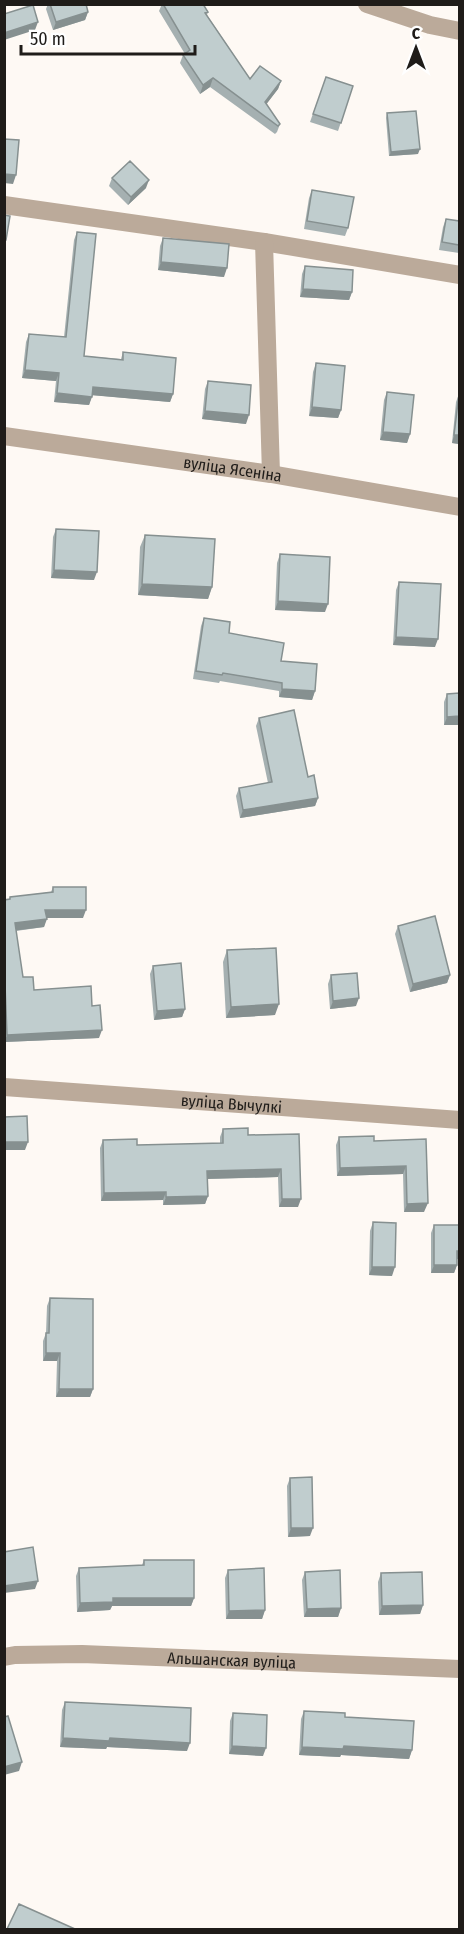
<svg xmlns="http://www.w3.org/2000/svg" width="464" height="1934" viewBox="0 0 464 1934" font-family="'Fira Sans Condensed',sans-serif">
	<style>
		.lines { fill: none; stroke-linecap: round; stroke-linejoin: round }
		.minor { stroke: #bbaa9a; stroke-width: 18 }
		.wall { fill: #a5b0b1 }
		.shaded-wall { fill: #869090 }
		.building { fill: #c0cdce; stroke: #869090; stroke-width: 1.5 }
		.labels { text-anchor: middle; stroke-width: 5; stroke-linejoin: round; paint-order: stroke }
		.street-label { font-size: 16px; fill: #1f1c19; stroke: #fff }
	</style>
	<rect width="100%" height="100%" fill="#fef9f4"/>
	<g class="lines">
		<!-- minor -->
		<g class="minor">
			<path d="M367,4L430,25L460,31"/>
			<path d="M4,205L264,242L460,275"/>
			<path d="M264,242L271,474"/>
			<path id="s1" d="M4,436L271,474L460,507"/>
			<path id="s2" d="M4,1087L460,1120"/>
			<path id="s3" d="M4,1657L15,1655L82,1654L460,1669"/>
		</g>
	</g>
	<!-- wall -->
	<path class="wall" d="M48,4H86L88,12L85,20L53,30L46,9Z
		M162,4H203L208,12L207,15L250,79L281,81L278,89L266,104L280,124L277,132L275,134L210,87L200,94L180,63L183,55L185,54L159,11Z
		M326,77L353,86L338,131L310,122Z
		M387,113L418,154L389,156L386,118Z
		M112,178L146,188L128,205L109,186Z
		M312,190L348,228L345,236L304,229L309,198Z
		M446,219L459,221V253L439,250L443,227Z
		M77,232L84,356L121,359L123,352L173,394L170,402L92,395L89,405L54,402L56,381L22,378L26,342L29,334L64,337L74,240Z
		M163,238L224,277L158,270L160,246Z
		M305,266L352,292L349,300L300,297L302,274Z
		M316,363L341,410L338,418L309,416L313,372Z
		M208,381L246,424L202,419L205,389Z
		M387,392L410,434L407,443L380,440L384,400Z
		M459,394V444L452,443L456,402Z
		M56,529L94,580L51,578L53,537Z
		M145,535L212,587L208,599L138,595L140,547Z
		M280,554L325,612L275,610L277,563Z
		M399,582L435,647L393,645L396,590Z
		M204,618L229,633L281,661L315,691L312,700L279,697V691L220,681L219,683L193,679L201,626Z
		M459,693V725H444V702L447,694Z
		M259,718L308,777L318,798L315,806L240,818L236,796L239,788L268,783L256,726Z
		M53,887L83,918H46L44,927L16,931L23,977L34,990L92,1006L99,1038L4,1042V900L9,899L10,897L51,892Z
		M398,926L450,975L447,983L410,992L395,934Z
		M227,950L275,1015L226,1018L223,962Z
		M153,966L185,1009L182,1017L154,1020L150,974Z
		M331,975L356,1006L330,1009L328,984Z
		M223,1129L248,1135L299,1134L298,1207H279L278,1177L208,1179V1196L205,1204L163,1205V1200L101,1201L100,1148L103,1140L137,1145L220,1143V1137Z
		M339,1137L374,1141L426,1139L424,1212H404L403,1174L337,1176L336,1145Z
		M373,1222L392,1276L369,1275L370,1231Z
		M434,1225H459V1259H457V1265L454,1273H431V1233Z
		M50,1298L93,1389L90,1397H56L57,1361H43V1341L46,1333L47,1306Z
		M290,1478L310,1536L288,1537L287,1486Z
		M144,1560L194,1598L191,1606H112L110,1610L77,1612L76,1576L79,1568L142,1565Z
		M228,1570L265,1610L262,1619H226L225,1578Z
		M305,1572L341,1608L338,1617H304L302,1580Z
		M381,1573L423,1605L420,1614L379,1615L378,1582Z
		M65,1702L187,1751L107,1747L106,1749L60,1747L62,1710Z
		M304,1711L345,1717L412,1750L409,1759L341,1755L340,1757L299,1755L301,1719Z
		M233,1713L263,1756L229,1754L230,1721Z"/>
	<!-- shaded-wall -->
	<path class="shaded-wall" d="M88,12L85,20L53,30L56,22Z
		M38,22L35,30L4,40V33Z
		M213,78L210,87L200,94L203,85Z
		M281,81L278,89L262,110L265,102Z
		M420,149L418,154L389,156L391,152Z
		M4,174L16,175L13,184L4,183Z
		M149,180L146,188L128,205L131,197Z
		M161,262L227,268L224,277L158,270Z
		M303,289L352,292L349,300L300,297Z
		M25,370L59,373L56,381L22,378Z
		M93,387L173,394L170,402L90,395Z
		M57,393L92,397L89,405L54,402Z
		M312,407L341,410L338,418L309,416Z
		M205,411L249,415L246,424L202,419Z
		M383,432L410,434L407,443L380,440Z
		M454,435H459V444L452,443Z
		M54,570L97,572L94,580L51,578Z
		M142,584L212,587L208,599L138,595Z
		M278,601L328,604L325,612L275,610Z
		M396,637L438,639L435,647L393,645Z
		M282,689L315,691L312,700L279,697Z
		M459,716V725H444L447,717Z
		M318,798L315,806L240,818L243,810Z
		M45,910H86L83,918H43Z
		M47,919L44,927L12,931L15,923Z
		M450,975L447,983L410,992L413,984Z
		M359,998L356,1006L330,1009L333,1001Z
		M279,1004L275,1015L226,1018L231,1007Z
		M185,1009L182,1017L154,1020L157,1011Z
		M102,1030L99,1038L4,1042L7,1035Z
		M4,1142H28L25,1150H4Z
		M406,1166L403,1174L337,1176L340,1168Z
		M281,1169L278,1177L204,1179L207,1171Z
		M166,1192L163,1200L101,1201L104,1193Z
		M208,1196L205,1204L163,1205L166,1197Z
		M282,1199H301L298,1207H279Z
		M428,1203L424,1212H404L407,1204Z
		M457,1251H459V1259H454Z
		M434,1265H457L454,1273H431Z
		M372,1267H395L392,1276L369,1275Z
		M46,1353H60L57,1361H43Z
		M59,1389H93L90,1397H56Z
		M291,1528H313L310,1536L288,1537Z
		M38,1581L35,1589L4,1593V1586Z
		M113,1598H194L191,1606H112L110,1610L77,1612L80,1603Z
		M423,1605L420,1614L379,1615L382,1606Z
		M341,1608L338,1617H304L307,1609Z
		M265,1610L262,1619H226L229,1611Z
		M63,1738H110L190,1743L187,1751L107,1747L106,1749L60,1747Z
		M232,1746L266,1748L263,1756L229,1754Z
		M344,1746L412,1750L409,1759L341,1755L340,1757L299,1755L302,1747Z
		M22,1762L19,1771L4,1775V1767Z"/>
	<!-- building -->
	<path class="building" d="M50,4H86L88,12L56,22Z
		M163,4H203L208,12L205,13L250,79L260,66L281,81L265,102L280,124L278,126L213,78L203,85L183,55L190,50Z
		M33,5L38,22L4,33V14Z
		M326,77L353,86L341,123L313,114Z
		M416,111L420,149L391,152L387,113Z
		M4,139L19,140L16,175L4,174Z
		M130,161L149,180L131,197L112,178Z
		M312,190L354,197L348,228L307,221Z
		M4,215L10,216L6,240H4Z
		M446,219L459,221V245L442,242Z
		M77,232L96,234L84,356L123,360V352L176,358L173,394L93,387L92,397L57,393L59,373L25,370L29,334L66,337Z
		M163,238L229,244L227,268L161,262Z
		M305,266L353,270L352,292L303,289Z
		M316,363L345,366L341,410L312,407Z
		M208,381L251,385L249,415L205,411Z
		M387,392L414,395L410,434L383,432Z
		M459,394V435H454Z
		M56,529L99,531L97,572L54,570Z
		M145,535L215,539L212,587L142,584Z
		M280,554L330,557L328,604L278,601Z
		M399,582L441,584L438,639L396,637Z
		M204,618L230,622L229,633L284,643L281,661L317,664L315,691L282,689V683L223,673L222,675L196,671Z
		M459,693V716L447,717V694Z
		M294,710L308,777L314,775L318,798L243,810L239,788L272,782L259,718Z
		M53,887H86V910H45L47,919L15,923L23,977H33L34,990L91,986L92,1006L100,1005L102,1030L7,1035L4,959V900L10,899V897L53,892Z
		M435,916L450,975L413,984L398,926Z
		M276,948L279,1004L231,1007L227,950Z
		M181,963L185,1009L157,1011L153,966Z
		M357,973L359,998L333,1001L331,975Z
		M27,1116L28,1142H4V1117Z
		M248,1128V1135L299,1134L301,1199H282L281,1169L207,1171L208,1196L166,1197V1192L104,1193L103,1140L137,1139V1145L223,1143V1129Z
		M374,1136V1141L426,1139L428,1203L407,1204L406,1166L340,1168L339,1137Z
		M373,1222L396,1223L395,1267H372Z
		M434,1225H459V1251H457V1265H434Z
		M50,1298L93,1299V1389H59L60,1353H46V1333H49Z
		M312,1477L313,1528H291L290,1478Z
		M33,1547L38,1581L4,1586V1552Z
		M144,1560H194V1598H113V1602L80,1603L79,1568L144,1565Z
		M264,1568L265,1610L229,1611L228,1570Z
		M340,1570L341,1608L307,1609L305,1572Z
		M422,1572L423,1605L382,1606L381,1573Z
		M65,1702L191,1708L190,1743L110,1738L109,1741L63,1738Z
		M304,1711L345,1713V1717L414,1721L412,1750L344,1746L343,1749L302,1747Z
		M233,1713L267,1715L266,1748L232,1746Z
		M8,1716L22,1762L4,1767V1717Z
		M19,1904L75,1929H7Z"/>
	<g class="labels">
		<!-- street labels -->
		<g class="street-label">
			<text dy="6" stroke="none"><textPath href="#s1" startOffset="231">вуліца Ясеніна</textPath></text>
			<text dy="6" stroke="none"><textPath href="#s2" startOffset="228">вуліца Вычулкі</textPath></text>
			<text dy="6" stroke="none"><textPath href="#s3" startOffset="228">Альшанская вуліца</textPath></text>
		</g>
	</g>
	<!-- border -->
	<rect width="464" height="1934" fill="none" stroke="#1f1c19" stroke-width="12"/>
	<!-- north arrow -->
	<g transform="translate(416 48)" stroke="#ffffff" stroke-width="4.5" paint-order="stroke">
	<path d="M0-4.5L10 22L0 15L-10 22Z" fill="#1f1c19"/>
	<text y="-9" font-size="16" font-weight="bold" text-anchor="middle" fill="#1f1c19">С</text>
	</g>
	<!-- scale -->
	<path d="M21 45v9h174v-9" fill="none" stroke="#1f1c19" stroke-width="3"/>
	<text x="30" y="45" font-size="18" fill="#1f1c19" stroke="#ffffff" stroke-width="4.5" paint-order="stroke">50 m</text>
</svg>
